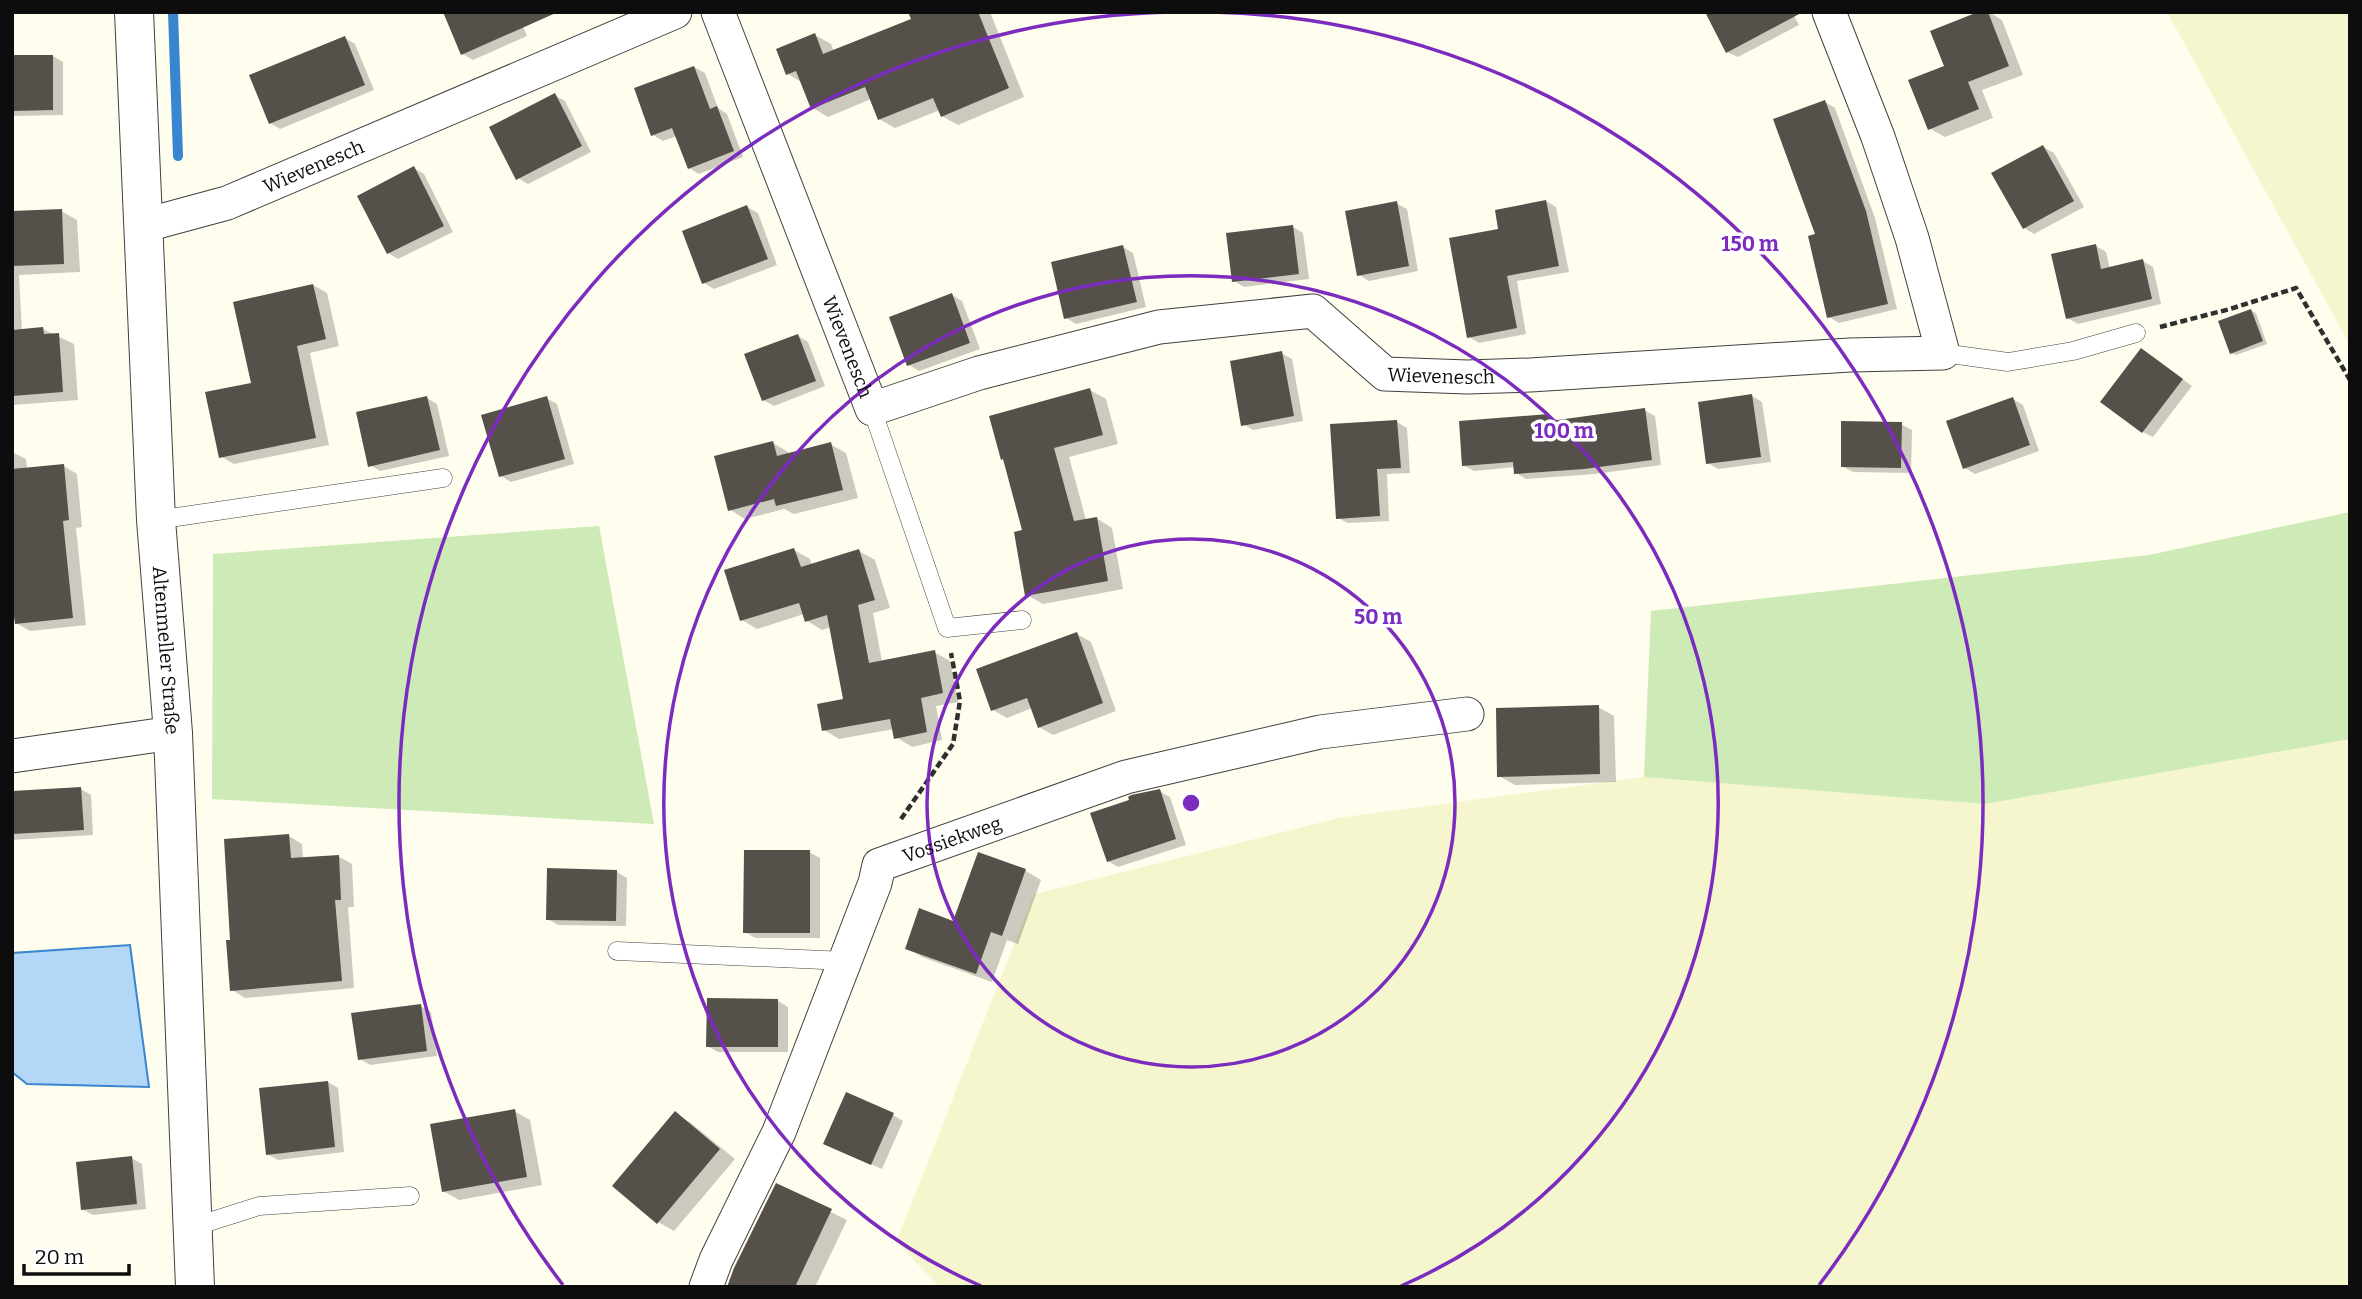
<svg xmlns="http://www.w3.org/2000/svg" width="2362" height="1299" viewBox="0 0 2362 1299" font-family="Bitter,serif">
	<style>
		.farmland { fill: #f5f5ce }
		.green { fill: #cdeab7 }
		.water { fill: #b2d7f7; stroke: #3886cf; stroke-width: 2 }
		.shadow { fill: #0003 }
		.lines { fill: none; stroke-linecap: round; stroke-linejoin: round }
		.stream { stroke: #3886cf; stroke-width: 10 }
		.building { fill: #56504a }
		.service-casing { stroke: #404040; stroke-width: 19 }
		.minor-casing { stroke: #404040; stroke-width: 35 }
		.tertiary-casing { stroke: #404040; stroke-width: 40 }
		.path { stroke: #2f2f2f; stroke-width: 4.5; stroke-dasharray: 7 3.5; stroke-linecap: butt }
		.service { stroke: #fff; stroke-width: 18 }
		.minor { stroke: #fff; stroke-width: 33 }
		.tertiary { stroke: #fff; stroke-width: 38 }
		.ring { fill: none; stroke: #7b2cbf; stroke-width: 3.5 }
		.labels { text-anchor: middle; stroke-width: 7; stroke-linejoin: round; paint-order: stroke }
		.street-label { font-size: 19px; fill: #0d0d0d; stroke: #fff }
		.centre { fill: #7b2cbf; stroke: #fff; stroke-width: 3.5 }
		.ring-label { font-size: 21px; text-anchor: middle; font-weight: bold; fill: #7b2cbf; stroke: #fff; stroke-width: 7; stroke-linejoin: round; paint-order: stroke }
	</style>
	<rect width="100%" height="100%" fill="#fffdee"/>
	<!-- farmland -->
	<path class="farmland" d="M2167,12H2350V345Z
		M2350,739V1287H940L896,1242L1034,894L1338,818L1644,777L1985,804Z"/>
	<!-- green -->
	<path class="green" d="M2350,512V739L1985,804L1644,777L1651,611L2149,555Z
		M599,526L654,824L212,799L213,554Z"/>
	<!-- water -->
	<path class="water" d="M130,945L149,1087L27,1084L12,1072V953Z"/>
	<!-- shadow -->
	<path class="shadow" d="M517,12L527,36L473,60L463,54Z
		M920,12H990L1024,97L958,125L942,116L940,110L895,128L879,119L871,99L828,117L813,108L803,83L788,74L815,35L831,44L834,52L914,20Z
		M1792,12L1799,25L1738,57L1727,52Z
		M1983,12H1989L2002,20L2023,75L1982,90L1993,118L1945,137L1929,128L1946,67Z
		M345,38L355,44L374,90L280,129L270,123Z
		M53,56L63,62V115L12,116V57Z
		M694,67L705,73L718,108L727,114L743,157L699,174L689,168L677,136L663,141L653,135Z
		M554,95L565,101L591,152L528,184L518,178Z
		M1825,102L1835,108L1875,218L1897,309L1839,323L1829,317L1817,235Z
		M2043,147L2054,153L2084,207L2034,234L2024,228Z
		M414,168L424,174L453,232L398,259L388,253Z
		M1546,201L1556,207L1569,272L1517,281L1526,334L1479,343L1469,337L1500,230Z
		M1396,203L1407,209L1418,271L1369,281L1359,275Z
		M747,207L758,213L777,265L714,289L704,283Z
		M61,211L77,220L80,272L19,275L22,331L43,329L74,344L78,400L13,405L12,213Z
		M1293,227L1303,233L1309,279L1244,287L1234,281Z
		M2096,246L2106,252L2110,269L2143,261L2153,267L2161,304L2078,324L2067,318Z
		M1123,247L1133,253L1146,307L1076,324L1066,318Z
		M313,285L327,293L339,346L310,353L329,445L234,464L220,456L253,384Z
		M952,295L962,301L980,349L919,371L909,365Z
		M2251,311L2256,313L2267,344L2236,355L2231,353Z
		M798,336L808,342L825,386L774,406L763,400Z
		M1281,353L1292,359L1303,421L1253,430L1243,424Z
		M2152,356L2192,386L2153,437L2143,432Z
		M1090,390L1106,399L1118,444L1069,457L1086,520L1096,518L1112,528L1123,589L1043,604L1027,595L1025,532L1006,460L1003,459Z
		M1752,396L1762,402L1771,462L1718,469L1708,463Z
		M427,398L437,404L449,456L380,471L370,465Z
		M546,398L557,404L574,464L511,482L501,476Z
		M2013,399L2023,405L2039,451L1975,474L1965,468Z
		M1644,410L1655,416L1661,465L1595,474L1526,479L1516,473V467L1474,471L1463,465L1549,416L1559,421Z
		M1397,422L1407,428L1410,473L1387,474L1389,521L1348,523L1338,518Z
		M1901,424L1912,430L1911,473L1853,472L1842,466Z
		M773,443L788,452L789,454L830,444L846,453L858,498L794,514L784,509L745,519L729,509Z
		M12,452L26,459L27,469L64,466L77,474L82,527L76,528L86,625L30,631L16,623L15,612H12Z
		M794,550L810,559L812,565L859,551L875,560L890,608L873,613L882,662L934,652L950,661L958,702L936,706L942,740L912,747L896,737L894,729L839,739L824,730L845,700L831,627L822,630L806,620L804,614L757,629L742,620Z
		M1077,634L1091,642L1116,711L1053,735L1039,727L1032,708L1007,718L993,710Z
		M1598,707L1614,716L1616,782L1515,785L1499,776Z
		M81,789L91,795L93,835L12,840V793Z
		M1159,791L1170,797L1186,845L1118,867L1108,861Z
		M289,836L302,844L303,859L338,856L352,864L354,907H348L354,988L245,998L232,990V942Z
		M809,852L820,858V938H755L745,932Z
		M979,854L1026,871L1041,880L1018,944L1007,940L992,982L922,957L907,948L954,923Z
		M617,872L627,878L626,926L558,925L548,919Z
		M778,1001L788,1007V1052H718L707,1046Z
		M420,1006L431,1012L437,1056L370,1065L360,1059Z
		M328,1082L338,1088L344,1152L278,1160L267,1154Z
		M514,1111L530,1120L542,1185L459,1200L443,1191Z
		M676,1114L691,1123L735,1159L674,1231L658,1222Z
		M893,1115L903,1121L882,1169L835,1149Z
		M131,1158L142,1164L146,1209L93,1215L82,1209Z
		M776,1185L847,1220L815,1287H730Z"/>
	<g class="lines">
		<!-- stream -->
		<path class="stream" d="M173,12L178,156"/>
	</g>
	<!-- building -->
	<path class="building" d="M443,12H558L461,55Z
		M908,12H978L1009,88L941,117L933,98L878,120L865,87L811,109L796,71L786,75L776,49L815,33L823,54L911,19Z
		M1705,12H1803L1726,53Z
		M1978,12H1988L2009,66L1968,82L1979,109L1928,130L1908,80L1944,66L1930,31Z
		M345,36L365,85L269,124L249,75Z
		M12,55H53V110L12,111Z
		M694,66L710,109L717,106L734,151L688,169L672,128L651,136L634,88Z
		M555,93L582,146L516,180L489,127Z
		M1825,100L1866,211L1888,304L1827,318L1808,236L1815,234L1773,119Z
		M2043,145L2074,201L2023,229L1991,173Z
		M414,166L444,226L387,254L357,196Z
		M1546,200L1559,266L1507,276L1517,328L1467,338L1449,238L1498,229L1495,210Z
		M1397,201L1409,266L1357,276L1345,211Z
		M747,205L768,259L702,284L682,231Z
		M62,209L64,264L12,266V211Z
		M1293,225L1299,274L1232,282L1226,233Z
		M2096,244L2101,269L2143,259L2152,299L2066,319L2051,254Z
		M1123,245L1137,302L1064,319L1051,262Z
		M313,284L326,339L297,346L316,438L219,458L205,392L251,383L233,302Z
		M952,293L970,343L907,366L889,317Z
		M2251,309L2263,341L2230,354L2218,321Z
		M43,327L44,334L59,333L63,392L12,396V330Z
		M798,334L816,381L762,401L744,354Z
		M2141,348L2183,379L2142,433L2100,402Z
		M1282,351L1294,416L1241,426L1230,361Z
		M1090,388L1103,435L1054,448L1074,521L1097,517L1108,581L1025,596L1014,532L1022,530L1003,459L1001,460L989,416Z
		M1752,394L1761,457L1706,464L1698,402Z
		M427,396L440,450L368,467L356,412Z
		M547,396L565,459L499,477L481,415Z
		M2013,397L2030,445L1963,469L1946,421Z
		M1645,408L1652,460L1584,469L1514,474L1513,462L1462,466L1459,421L1549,414L1550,421Z
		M1397,420L1401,468L1377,469L1380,516L1336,519L1330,424Z
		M1841,421L1902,422L1901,468L1841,467Z
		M773,441L777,456L831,442L843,490L776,506L774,499L728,511L714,456Z
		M64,464L69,520L63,521L73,618L15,624L12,601V469Z
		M794,548L801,567L859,549L875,600L858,605L869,663L935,650L943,693L921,698L927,732L894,739L890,719L822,731L817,704L843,699L827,615L805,622L799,603L740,621L724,570Z
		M1077,632L1103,703L1038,728L1027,698L991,711L976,669Z
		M1599,705L1600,774L1497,777L1496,708Z
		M81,787L84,830L12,834V791Z
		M1160,789L1176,839L1107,862L1090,813L1129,800L1128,797L1131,795Z
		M289,834L291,858L339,855L341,900H335L342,981L230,991L226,940H230L224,839Z
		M744,850H810V933H743Z
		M978,852L1026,869L1002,936L991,932L976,974L905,949L919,908L953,921Z
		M547,868L617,870L616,921L546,920Z
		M707,998L778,999V1047H706Z
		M421,1004L427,1051L358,1060L351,1013Z
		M328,1081L335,1147L266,1155L259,1088Z
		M846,1092L894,1113L871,1165L823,1144Z
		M515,1109L527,1177L442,1192L430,1124Z
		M675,1111L720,1149L657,1224L612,1186Z
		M132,1156L137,1204L81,1210L76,1162Z
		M776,1183L832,1209L795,1287H727L734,1268Z"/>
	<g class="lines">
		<defs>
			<path id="service" d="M1943,353L2008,362L2073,351L2136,333
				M872,409L947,628L1022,620
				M156,520L443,478
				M617,951L846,961
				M193,1227L259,1206L410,1196"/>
			<g id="minor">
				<path id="s1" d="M718,12L872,409L979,373L1159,327L1313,311L1385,374L1467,377L1530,375L1850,355L1943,353L1912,238L1878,137L1829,12"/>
				<path id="s2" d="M142,226L227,203L675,12"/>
				<path d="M12,756L173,733"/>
				<path id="s3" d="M706,1287L716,1260L779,1132L875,883L879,865L1126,777L1320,732L1467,714"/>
			</g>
			<g id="tertiary">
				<path id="s4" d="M134,12L156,520L173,733L195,1287"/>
			</g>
		</defs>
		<!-- service casing -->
		<use href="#service" class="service-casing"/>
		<!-- minor casing -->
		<use href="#minor" class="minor-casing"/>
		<!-- tertiary casing -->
		<use href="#tertiary" class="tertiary-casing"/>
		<!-- path -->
		<path class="path" d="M2160,327L2230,309L2296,288L2350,380
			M901,819L953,744L960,701L951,653"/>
		<!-- service -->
		<use href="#service" class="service"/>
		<!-- minor -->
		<use href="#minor" class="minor"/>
		<!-- tertiary -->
		<use href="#tertiary" class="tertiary"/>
	</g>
	<!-- distance rings -->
	<g class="ring">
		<circle cx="1191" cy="803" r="264"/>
		<path d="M981 1286A527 527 0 1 1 1401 1286"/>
		<path d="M563 1285A791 791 0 0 1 1170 12M1212 12A791 791 0 0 1 1819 1285"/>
	</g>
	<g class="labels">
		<!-- street labels -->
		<g class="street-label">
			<text dy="7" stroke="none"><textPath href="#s2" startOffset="182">Wievenesch</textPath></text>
			<text dy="7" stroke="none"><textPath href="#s1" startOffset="359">Wievenesch</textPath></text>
			<text dy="7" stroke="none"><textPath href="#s1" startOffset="1031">Wievenesch</textPath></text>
			<text dy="7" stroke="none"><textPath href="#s4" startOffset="639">Altenmeller Straße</textPath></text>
			<text dy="7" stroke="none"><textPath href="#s3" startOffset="534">Vossiekweg</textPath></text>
		</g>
	</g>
	<circle cx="1191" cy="803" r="10" class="centre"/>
	<g class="ring-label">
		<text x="1750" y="251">150 m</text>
		<text x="1564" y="438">100 m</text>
		<text x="1378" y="624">50 m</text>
	</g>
	<!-- border -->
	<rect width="2362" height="1299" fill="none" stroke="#0d0d0d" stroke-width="28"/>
	<!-- scale -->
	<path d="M24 1264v10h105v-10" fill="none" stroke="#0d0d0d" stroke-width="3.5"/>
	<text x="35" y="1264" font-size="21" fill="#0d0d0d" stroke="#ffffff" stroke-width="5" paint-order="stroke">20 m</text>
</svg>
